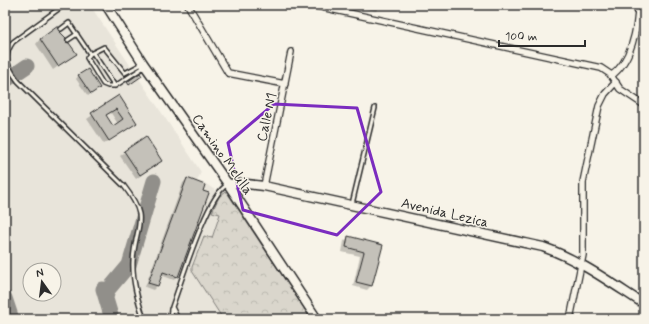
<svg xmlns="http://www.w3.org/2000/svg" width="649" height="324" viewBox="0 0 649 324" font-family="Mynerve,sans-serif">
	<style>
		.built { fill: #e8e4da; fill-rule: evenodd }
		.forest { fill: url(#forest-crowns); stroke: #82807c }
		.shadow { fill: #0003; fill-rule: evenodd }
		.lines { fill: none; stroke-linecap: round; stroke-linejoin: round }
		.taxiway { stroke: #918f8a; stroke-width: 15 }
		.building { fill: #c4c1b9; stroke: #2b2b2b; fill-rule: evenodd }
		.lane-casing { stroke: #2b2b2b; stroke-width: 6 }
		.street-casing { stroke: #2b2b2b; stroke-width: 8 }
		.secondary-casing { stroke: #2b2b2b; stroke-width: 11 }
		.lane { stroke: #f7f3e8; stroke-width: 3 }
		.street { stroke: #f7f3e8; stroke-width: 5.5 }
		.secondary { stroke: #f7f3e8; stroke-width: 8 }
		.marked { fill: none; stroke: #7b2cbf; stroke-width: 3; stroke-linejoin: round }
		.labels { text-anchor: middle; stroke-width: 3; stroke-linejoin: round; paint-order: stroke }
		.street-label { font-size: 14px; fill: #2b2b2b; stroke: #f7f3e8 }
	</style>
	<defs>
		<pattern id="forest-crowns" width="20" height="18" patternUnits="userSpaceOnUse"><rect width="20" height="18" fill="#dad6cc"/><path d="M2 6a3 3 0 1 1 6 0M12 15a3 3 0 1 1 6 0" fill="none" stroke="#bbb8af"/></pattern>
	</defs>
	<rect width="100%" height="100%" fill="#f7f3e8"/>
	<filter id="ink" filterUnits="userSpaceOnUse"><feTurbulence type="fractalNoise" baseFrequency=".025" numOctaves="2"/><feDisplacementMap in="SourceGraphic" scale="8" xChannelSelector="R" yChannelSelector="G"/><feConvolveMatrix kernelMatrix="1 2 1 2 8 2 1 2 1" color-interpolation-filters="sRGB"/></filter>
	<g filter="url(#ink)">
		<!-- built -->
		<path class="built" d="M5,5H90L201,172L197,181L206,184L222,195L300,319H5ZM30,270H54V294H30Z"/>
		<!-- forest -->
		<path class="forest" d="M226,191L311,319H223L192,271V267L204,236L212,238L220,214L212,212L219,197Z"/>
		<!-- shadow -->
		<path class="shadow" d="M348,5H380L376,11Z
			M57,31L65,43L75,54L53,70L36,44L40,39Z
			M79,75L96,90L88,96L76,79Z
			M118,97L135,123L104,144L87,119ZM111,113L118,124L112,127L105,116Z
			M125,152L161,161L136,179L120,156Z
			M187,179L177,276L174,280L161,275L157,286L153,290L145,287L183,183Z
			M349,237L382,245L371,286L367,290L353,286L360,256L342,252L344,241Z"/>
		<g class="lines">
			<!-- taxiway -->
			<path class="taxiway" d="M5,81L27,66
				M103,289L112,319
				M5,298L12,319
				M106,298L108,290L129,265L154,181"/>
		</g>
		<!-- building -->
		<path class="building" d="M58,26V30L66,38V42L69,43L77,54L58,66L40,39Z
			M88,69L100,88L91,94L78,75Z
			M140,73L142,76L129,85L127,82Z
			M119,95L137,123L109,141L91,113ZM116,109L123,119L113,126L106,115Z
			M146,136L162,161L140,175L124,151Z
			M187,178L205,185L203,191L209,193L178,277L163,272L158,286L148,283Z
			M348,236L383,245L372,286L356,282L364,252L346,247Z"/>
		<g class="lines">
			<defs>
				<path id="lane" d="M64,5L13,42C2,57 8,67 18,81L124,186C151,221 135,224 133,261C132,281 138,301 144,319
					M61,29L69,23L90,54
					M68,40L77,34
					M93,53L115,86
					M142,64L125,73L104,47L90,54L87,58L103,84L108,86H115L144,67
					M352,204L375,108
					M170,319L171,309
					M178,319L172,307C181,283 207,195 227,185"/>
				<path id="street" d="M188,5L228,73L285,84
					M312,5L601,68L610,74L620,89L644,105
					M611,76C631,62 638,28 638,5
					M264,186L291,52
					M570,319L583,255V182L599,106L605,94L616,82"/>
				<path id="secondary" d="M106,5L143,63L228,184L317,319
					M228,184L238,183L264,186L543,247C580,260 611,283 644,304"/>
			</defs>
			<!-- lane casing -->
			<use href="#lane" class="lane-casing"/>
			<!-- street casing -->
			<use href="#street" class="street-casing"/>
			<!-- secondary casing -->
			<use href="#secondary" class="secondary-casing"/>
			<!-- lane -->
			<use href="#lane" class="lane"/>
			<!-- street -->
			<use href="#street" class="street"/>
			<!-- secondary -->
			<use href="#secondary" class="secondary"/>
		</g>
	</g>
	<!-- marked area -->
	<path class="marked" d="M274,104L357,108L381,192L337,235L243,210L228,143Z"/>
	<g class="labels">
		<!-- street labels -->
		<g class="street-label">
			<text transform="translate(266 117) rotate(-78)" y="5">Calle N1</text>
			<text transform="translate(223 154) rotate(55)" y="5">Camino Melilla</text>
			<text transform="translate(445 212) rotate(13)" y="5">Avenida Lezica</text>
		</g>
	</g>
	<!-- margin -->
	<rect width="649" height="324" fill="none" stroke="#f7f3e8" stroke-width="20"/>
	<rect x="10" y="10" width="629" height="304" fill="none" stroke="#2b2b2b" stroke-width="1.5" filter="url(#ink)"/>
	<!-- north arrow -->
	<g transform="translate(42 282) rotate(346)"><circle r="19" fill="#f7f3e8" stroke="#a5a39c"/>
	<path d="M0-3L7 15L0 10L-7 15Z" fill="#2b2b2b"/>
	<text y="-6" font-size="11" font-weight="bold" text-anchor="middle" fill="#2b2b2b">N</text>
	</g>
	<!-- scale -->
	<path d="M499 40v6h86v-6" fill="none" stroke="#2b2b2b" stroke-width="2"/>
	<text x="505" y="40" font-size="12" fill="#2b2b2b" stroke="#f7f3e8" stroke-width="3" paint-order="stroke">100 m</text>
</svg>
